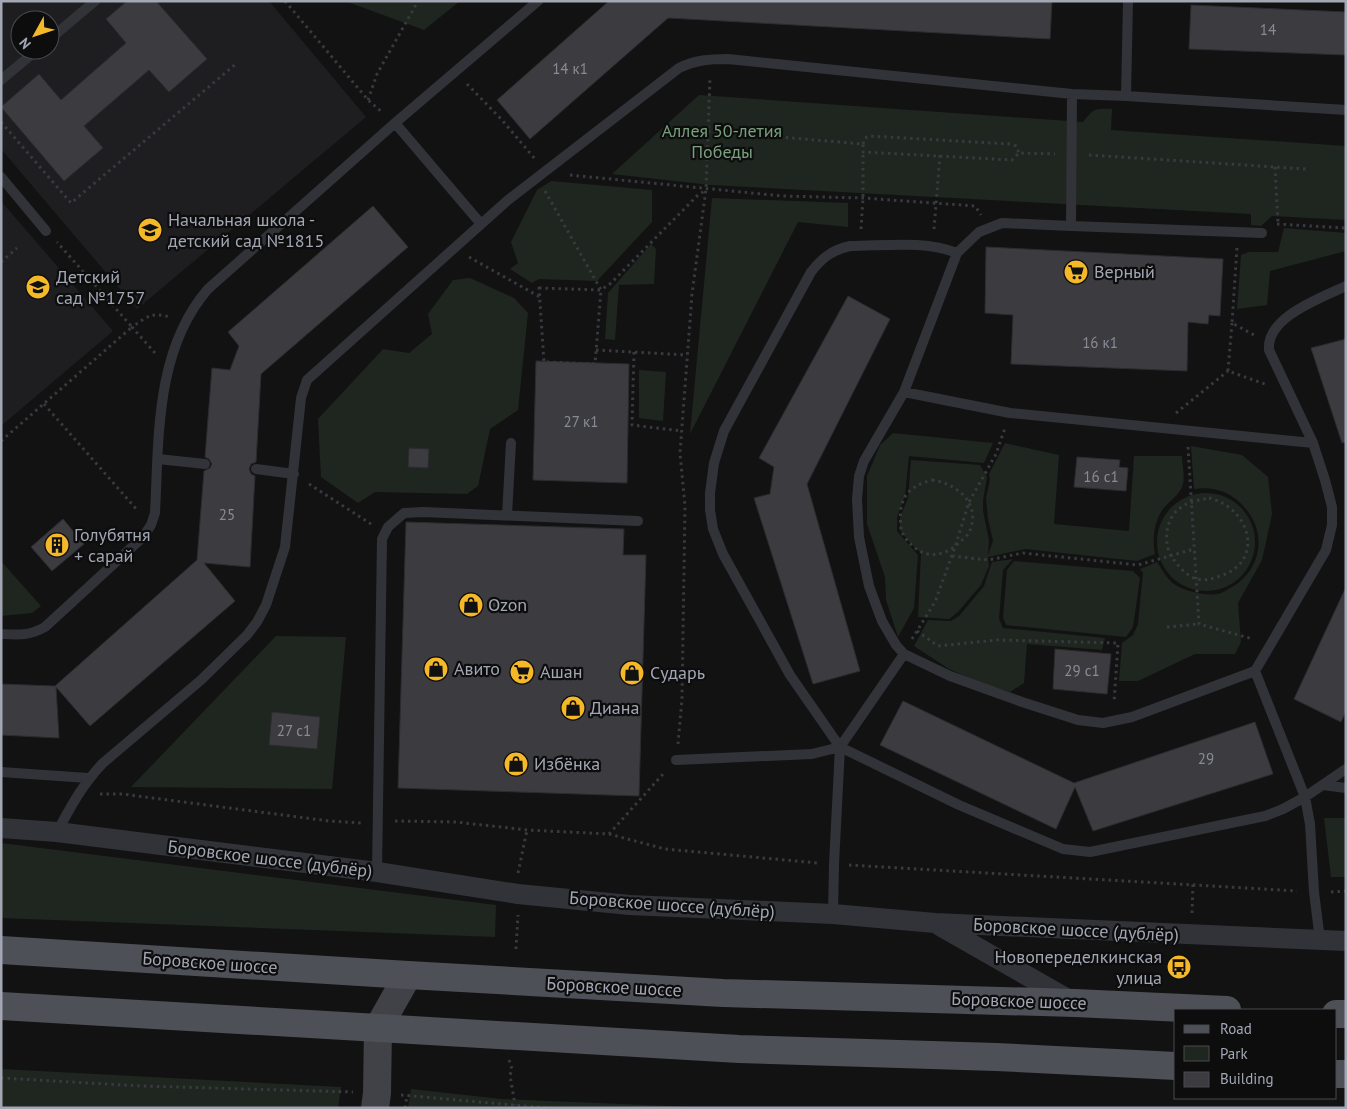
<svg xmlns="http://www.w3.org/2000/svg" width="1347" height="1109" viewBox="0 0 1347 1109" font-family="'PT Sans',sans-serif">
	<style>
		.built { fill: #1e1e20; fill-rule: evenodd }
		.green { fill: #1e261f }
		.building { fill: #3c3c40; stroke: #2c2b2f }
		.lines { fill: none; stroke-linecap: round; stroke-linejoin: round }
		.path { stroke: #383a3f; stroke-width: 3; stroke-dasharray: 2.5 4; stroke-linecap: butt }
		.lane { stroke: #323338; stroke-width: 10 }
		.street { stroke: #323338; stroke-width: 20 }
		.secondary { stroke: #404248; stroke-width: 28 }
		.primary { stroke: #4e5057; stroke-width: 28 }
		.labels { text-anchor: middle; stroke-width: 4.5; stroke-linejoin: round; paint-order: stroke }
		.number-label { font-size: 15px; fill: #898c97 }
		.park-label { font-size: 18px; fill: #79a07d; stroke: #0d0d0e }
		.poi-label { font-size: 18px; fill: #a3a7b4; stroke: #0d0d0e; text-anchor: start }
		.street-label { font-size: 18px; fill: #a3a7b4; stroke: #0d0d0e }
	</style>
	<rect width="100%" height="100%" fill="#121213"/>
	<!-- built -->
	<path class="built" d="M1,1H269L366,117L137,309L1,149ZM20,20H50V50H20Z
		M1,201L113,331L1,426Z"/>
	<!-- green -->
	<path class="green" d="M345,1H460L424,30Z
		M699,95L1083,122C1093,109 1095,108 1112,109L1111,130L1346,146V220L1272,216L1261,226L1251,225V214L711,185L612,174Z
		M551,181L652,190V222L597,281L539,279L532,283L510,269L518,263L511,242L537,190Z
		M712,198L848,203V227L798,222L690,434Z
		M1284,228L1346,233V251L1270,271L1267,305L1237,309L1241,255L1249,252H1278Z
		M651,244L656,249L654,284L619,285L615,340L605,339L608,293Z
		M470,278L514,298L528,313L518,410L490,429L478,486L467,494L375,492L358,503L321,477L318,419L383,349L409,353L432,334L428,314L453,280Z
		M639,370L666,372L663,421L639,418Z
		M893,433L993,443L984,463L909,456L905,496L897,517V531L918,555L914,608L898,637L886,600L885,577L867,524V476L880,445Z
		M1005,443L1059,455L1054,524L1129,531L1134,456H1182C1182,464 1185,476 1183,484C1180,496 1167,502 1161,512C1154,524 1152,540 1155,554L1137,561L1025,549L988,557L989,566L981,585L958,612L949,619L918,617L921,553L910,543L900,530V518L908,498L911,460L980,465L987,477L983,501V511L989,540L988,555L993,541L988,519L986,498L990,480L989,474Z
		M1191,446L1242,455L1268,477L1272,514L1262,560L1238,603L1241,642L1235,654H1195L1138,681H1119L1122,643L1133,635L1138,624L1143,573L1140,569L1157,562C1162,569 1167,579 1174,584C1184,591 1206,596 1218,594C1223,593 1228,589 1232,587C1262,569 1267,533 1245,508C1232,492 1214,486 1194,489Z
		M1157 542a49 49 0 1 1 98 0a49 49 0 1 1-98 0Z
		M1013,559L1003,570L999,619L1003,628L1105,638L1102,650L1027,644L1024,683L1010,692L978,682L949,669L914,646L928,620L951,621L959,616L984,586L992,562Z
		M1,561L41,606L32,613L1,616Z
		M1014,561L1133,571L1140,578L1133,627L1126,637L1006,625L1003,617L1007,570Z
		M276,636L346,637L332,789L131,787Z
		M1324,818H1346V877H1331Z
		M1,843L496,905L495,937L1,918Z
		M1,1069L341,1087L338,1108H1Z
		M411,1089L501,1099L718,1108H408Z"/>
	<!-- building -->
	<path class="building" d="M127,1H156L207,59L169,92L149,70L84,126L103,148L64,181L1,107L39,74L61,100L126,43L106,19Z
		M609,1H1052L1050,39L668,18L530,139L497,100Z
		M1191,5L1346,12V55L1189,49Z
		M373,206L408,247L261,374L256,462L251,464L249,469L251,474L255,476L250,567L204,563L235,601L90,726L56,687L59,738L1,735V684L55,686L197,560L204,471L210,468L212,464L209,459L205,457L212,368L230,370L239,346L228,332Z
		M986,247L1223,259L1220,316L1209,315L1208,324L1188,322L1187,371L1011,364L1013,315L985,313Z
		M848,296L890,319L807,484L860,671L813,684L754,498L770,494L774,467L759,458Z
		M1346,339V442L1342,443L1311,348Z
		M536,361L629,364L627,483L533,480Z
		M409,448L429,449L428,468L408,467Z
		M1077,457L1120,460L1119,467L1128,468L1126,491L1074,487Z
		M63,519L84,544L52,571L31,547Z
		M406,522L624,529L623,555H646L639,796L398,788Z
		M1346,587V711L1341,722L1294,699Z
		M1055,649L1111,654L1107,694L1053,689Z
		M903,701L1074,783L1255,722L1273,774L1093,831L1075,787L1056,829L880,745Z
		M272,712L320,717L317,749L269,745Z"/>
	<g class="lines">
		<!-- path -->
		<path class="path" d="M285,1L368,100L383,113
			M467,84L502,120L535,159
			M368,100L377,74L418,1
			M1,122L71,203L237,63
			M708,131L863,144V152L1012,160L1019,153L1055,154
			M863,144L865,138L869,136L1010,144L1016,146L1019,153
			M1089,155L1306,169
			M1275,167L1278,223
			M570,175L782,196L863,198L975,206L981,215
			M545,191L601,290L611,283L698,195L706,190
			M1277,224L1346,228
			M861,229L863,198V152
			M934,229L940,155
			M1237,248L1232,323L1254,335
			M469,257L540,297
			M1,262L17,248
			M539,288L601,290L595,364L544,362Z
			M1232,323L1228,371L1265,384
			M596,350L687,355
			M634,352L632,425L682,431
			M155,353L132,327C148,316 151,312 170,317
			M44,404L138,511
			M1176,413L1228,371
			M1,441L132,327L57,242
			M1188,447L1199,624L1253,639
			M932,480C958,484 982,504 969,533C967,536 963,539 961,541C947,555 929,560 914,547C908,542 902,535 901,528C898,501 905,487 932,480Z
			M309,484L371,524
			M1209,498C1251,508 1265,562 1220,576C1212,579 1205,581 1197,579C1188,577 1179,567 1174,560C1162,546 1165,518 1180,508C1188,502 1199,500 1209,498Z
			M952,556L988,560L1023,553L1138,565L1194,549
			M1167,627L1199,624
			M917,631L938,646L997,640L1118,643L1114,703
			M912,639L935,602L955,547L969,502L996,454L1005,428
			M678,744L682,699L685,506L680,453L692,294L706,189L710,77
			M100,794H122L329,821L362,823
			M395,821L456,822L527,830L609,834L665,849L818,863
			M609,834L664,773
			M849,865L1297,891
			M518,873L527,830
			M1331,892L1346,891
			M1192,913L1193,884
			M516,949L518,915
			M509,1060L512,1069L510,1075L515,1105
			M1,1078L142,1086L353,1092
			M401,1095L547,1108
			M405,1108L407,1095"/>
		<!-- lane -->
		<path class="lane" d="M50,39L95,1
			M1,80L37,50
			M1072,94L1071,226L1262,233
			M1126,96L1128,1
			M395,123L481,224
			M1,177L46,231
			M1071,226L1002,223L979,232L957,253L904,392L864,461L859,476L857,499L859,537L869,586L882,621L896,645L904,654L950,676L1022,702L1078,720L1103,723L1132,717L1255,671L1326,550L1332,525V507L1325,480L1313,443L1269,350C1266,317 1321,298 1346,286
			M957,253C924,240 884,246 850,246C832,250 822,258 811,272L724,431L714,463L710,493V510L713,529L723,554L790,675L840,747L959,805L1063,849L1090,852L1265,816L1283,809L1305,797L1255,671
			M904,392L1010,413L1313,443
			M158,459L205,464
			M256,469L294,474
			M507,515L511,443
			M1,634C19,635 29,636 45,627L143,537L151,525L155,513C159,437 155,350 208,289L395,123L538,1
			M676,760L812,754L840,747
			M1,772L88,778
			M1323,785L1346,788
			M57,832C71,806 82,785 103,763L201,680L247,635L257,622L266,605L285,547L301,398L307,380L508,200L679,68C695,60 710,59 728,59L1072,94L1126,96L1346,110
			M377,872L382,539L388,527L404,513L423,512L638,521
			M833,914L834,864L840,747L904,654
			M1320,940L1314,892L1310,824L1305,797L1346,769"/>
		<!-- street -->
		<path class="street" d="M1,828L57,832L377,872L518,894L630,905L833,914L935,923L1346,941
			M940,926L1073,1002"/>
		<!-- secondary -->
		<path class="secondary" d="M375,1108L377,1093L378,1028L408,975"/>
		<!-- primary -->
		<path class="primary" d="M1,950L408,975L723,993L1075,1003L1227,1010
			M1,1006L739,1049L996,1057L1176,1066
			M1336,1014H1346
			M1336,1074H1346"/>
	</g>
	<!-- icons -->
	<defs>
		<symbol id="school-disc" viewBox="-11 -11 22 22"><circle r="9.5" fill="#f5b828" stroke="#0d0d0e"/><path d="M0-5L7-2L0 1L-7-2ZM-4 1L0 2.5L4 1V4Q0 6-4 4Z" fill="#111"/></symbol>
		<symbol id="supermarket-disc" viewBox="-11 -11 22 22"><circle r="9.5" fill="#f5b828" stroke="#0d0d0e"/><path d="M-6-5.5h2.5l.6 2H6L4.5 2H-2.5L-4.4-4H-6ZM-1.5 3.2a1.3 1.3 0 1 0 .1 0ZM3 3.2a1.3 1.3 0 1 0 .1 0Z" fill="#111"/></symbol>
		<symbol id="building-disc" viewBox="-11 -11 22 22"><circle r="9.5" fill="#f5b828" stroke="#0d0d0e"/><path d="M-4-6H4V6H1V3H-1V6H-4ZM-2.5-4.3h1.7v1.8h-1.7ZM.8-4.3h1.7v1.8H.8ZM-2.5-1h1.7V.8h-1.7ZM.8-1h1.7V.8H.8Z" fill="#111"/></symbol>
		<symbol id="shop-disc" viewBox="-11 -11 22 22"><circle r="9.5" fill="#f5b828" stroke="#0d0d0e"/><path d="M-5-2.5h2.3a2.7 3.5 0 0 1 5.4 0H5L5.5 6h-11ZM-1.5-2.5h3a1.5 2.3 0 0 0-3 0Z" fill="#111"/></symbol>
		<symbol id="bus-disc" viewBox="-11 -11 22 22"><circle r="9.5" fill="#f5b828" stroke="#0d0d0e"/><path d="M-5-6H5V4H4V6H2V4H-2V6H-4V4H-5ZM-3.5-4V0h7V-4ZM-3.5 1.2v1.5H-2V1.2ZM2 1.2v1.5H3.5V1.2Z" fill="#111"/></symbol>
	</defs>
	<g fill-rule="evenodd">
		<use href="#school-disc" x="136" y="216" width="28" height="28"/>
		<use href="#supermarket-disc" x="1062" y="258" width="28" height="28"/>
		<use href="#school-disc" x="24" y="273" width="28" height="28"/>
		<use href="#building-disc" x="43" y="531" width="28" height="28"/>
		<use href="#shop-disc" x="457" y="591" width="28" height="28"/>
		<use href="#shop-disc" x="422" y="655" width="28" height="28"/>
		<use href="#supermarket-disc" x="508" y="658" width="28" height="28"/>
		<use href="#shop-disc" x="618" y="659" width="28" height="28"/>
		<use href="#shop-disc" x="559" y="694" width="28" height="28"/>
		<use href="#shop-disc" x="502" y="750" width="28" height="28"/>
		<use href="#bus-disc" x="1165" y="953" width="28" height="28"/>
	</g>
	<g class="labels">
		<!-- number labels -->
		<g class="number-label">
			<text x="1268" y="35">14</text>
			<text x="570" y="74">14 к1</text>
			<text x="1100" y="348">16 к1</text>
			<text x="581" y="427">27 к1</text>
			<text x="1101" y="482">16 с1</text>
			<text x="227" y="520">25</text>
			<text x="1082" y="676">29 с1</text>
			<text x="294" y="736">27 с1</text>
			<text x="1206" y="764">29</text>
		</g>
		<!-- park labels -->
		<g class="park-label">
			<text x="722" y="137">Аллея 50-летия<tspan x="722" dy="21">Победы</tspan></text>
		</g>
		<!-- poi labels -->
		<g class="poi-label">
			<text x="168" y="226">Начальная школа -<tspan x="168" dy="21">детский сад №1815</tspan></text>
			<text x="1094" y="278">Верный</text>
			<text x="56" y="283">Детский<tspan x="56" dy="21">сад №1757</tspan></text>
			<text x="74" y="541">Голубятня<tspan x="74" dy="21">+ сарай</tspan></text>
			<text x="488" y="611">Ozon</text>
			<text x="454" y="675">Авито</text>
			<text x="540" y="678">Ашан</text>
			<text x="650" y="679">Сударь</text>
			<text x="590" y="714">Диана</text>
			<text x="534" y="770">Избёнка</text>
			<text x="1162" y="963" text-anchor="end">Новопеределкинская<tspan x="1162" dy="21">улица</tspan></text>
		</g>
		<!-- street labels -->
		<g class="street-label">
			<text transform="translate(270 859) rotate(7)" y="6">Боровское шоссе (дублёр)</text>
			<text transform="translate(672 905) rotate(4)" y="6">Боровское шоссе (дублёр)</text>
			<text transform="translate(1076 930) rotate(3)" y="6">Боровское шоссе (дублёр)</text>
			<text transform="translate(210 963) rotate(4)" y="6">Боровское шоссе</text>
			<text transform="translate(614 987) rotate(3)" y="6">Боровское шоссе</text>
			<text transform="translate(1019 1001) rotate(2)" y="6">Боровское шоссе</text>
		</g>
	</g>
	<!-- border -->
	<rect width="1347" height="1109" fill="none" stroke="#a3a7b4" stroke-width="5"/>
	<!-- legend -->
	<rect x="1174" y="1009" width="162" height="90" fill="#0d0d0e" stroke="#494b50"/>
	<rect x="1184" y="1025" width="25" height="8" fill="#4e5057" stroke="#494b50"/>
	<text x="1220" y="1034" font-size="15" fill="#a3a7b4">Road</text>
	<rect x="1184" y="1046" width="25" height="15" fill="#1e261f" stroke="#494b50"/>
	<text x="1220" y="1059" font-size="15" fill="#a3a7b4">Park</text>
	<rect x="1184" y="1072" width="25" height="15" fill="#3c3c40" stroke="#494b50"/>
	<text x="1220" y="1084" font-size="15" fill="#a3a7b4">Building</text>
	<!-- north arrow -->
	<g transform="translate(35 35) rotate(230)"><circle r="24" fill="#0d0d0e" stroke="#494b50"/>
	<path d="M0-4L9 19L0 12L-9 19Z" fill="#f5b828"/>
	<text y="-8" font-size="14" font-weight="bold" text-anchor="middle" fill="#a3a7b4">N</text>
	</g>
</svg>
